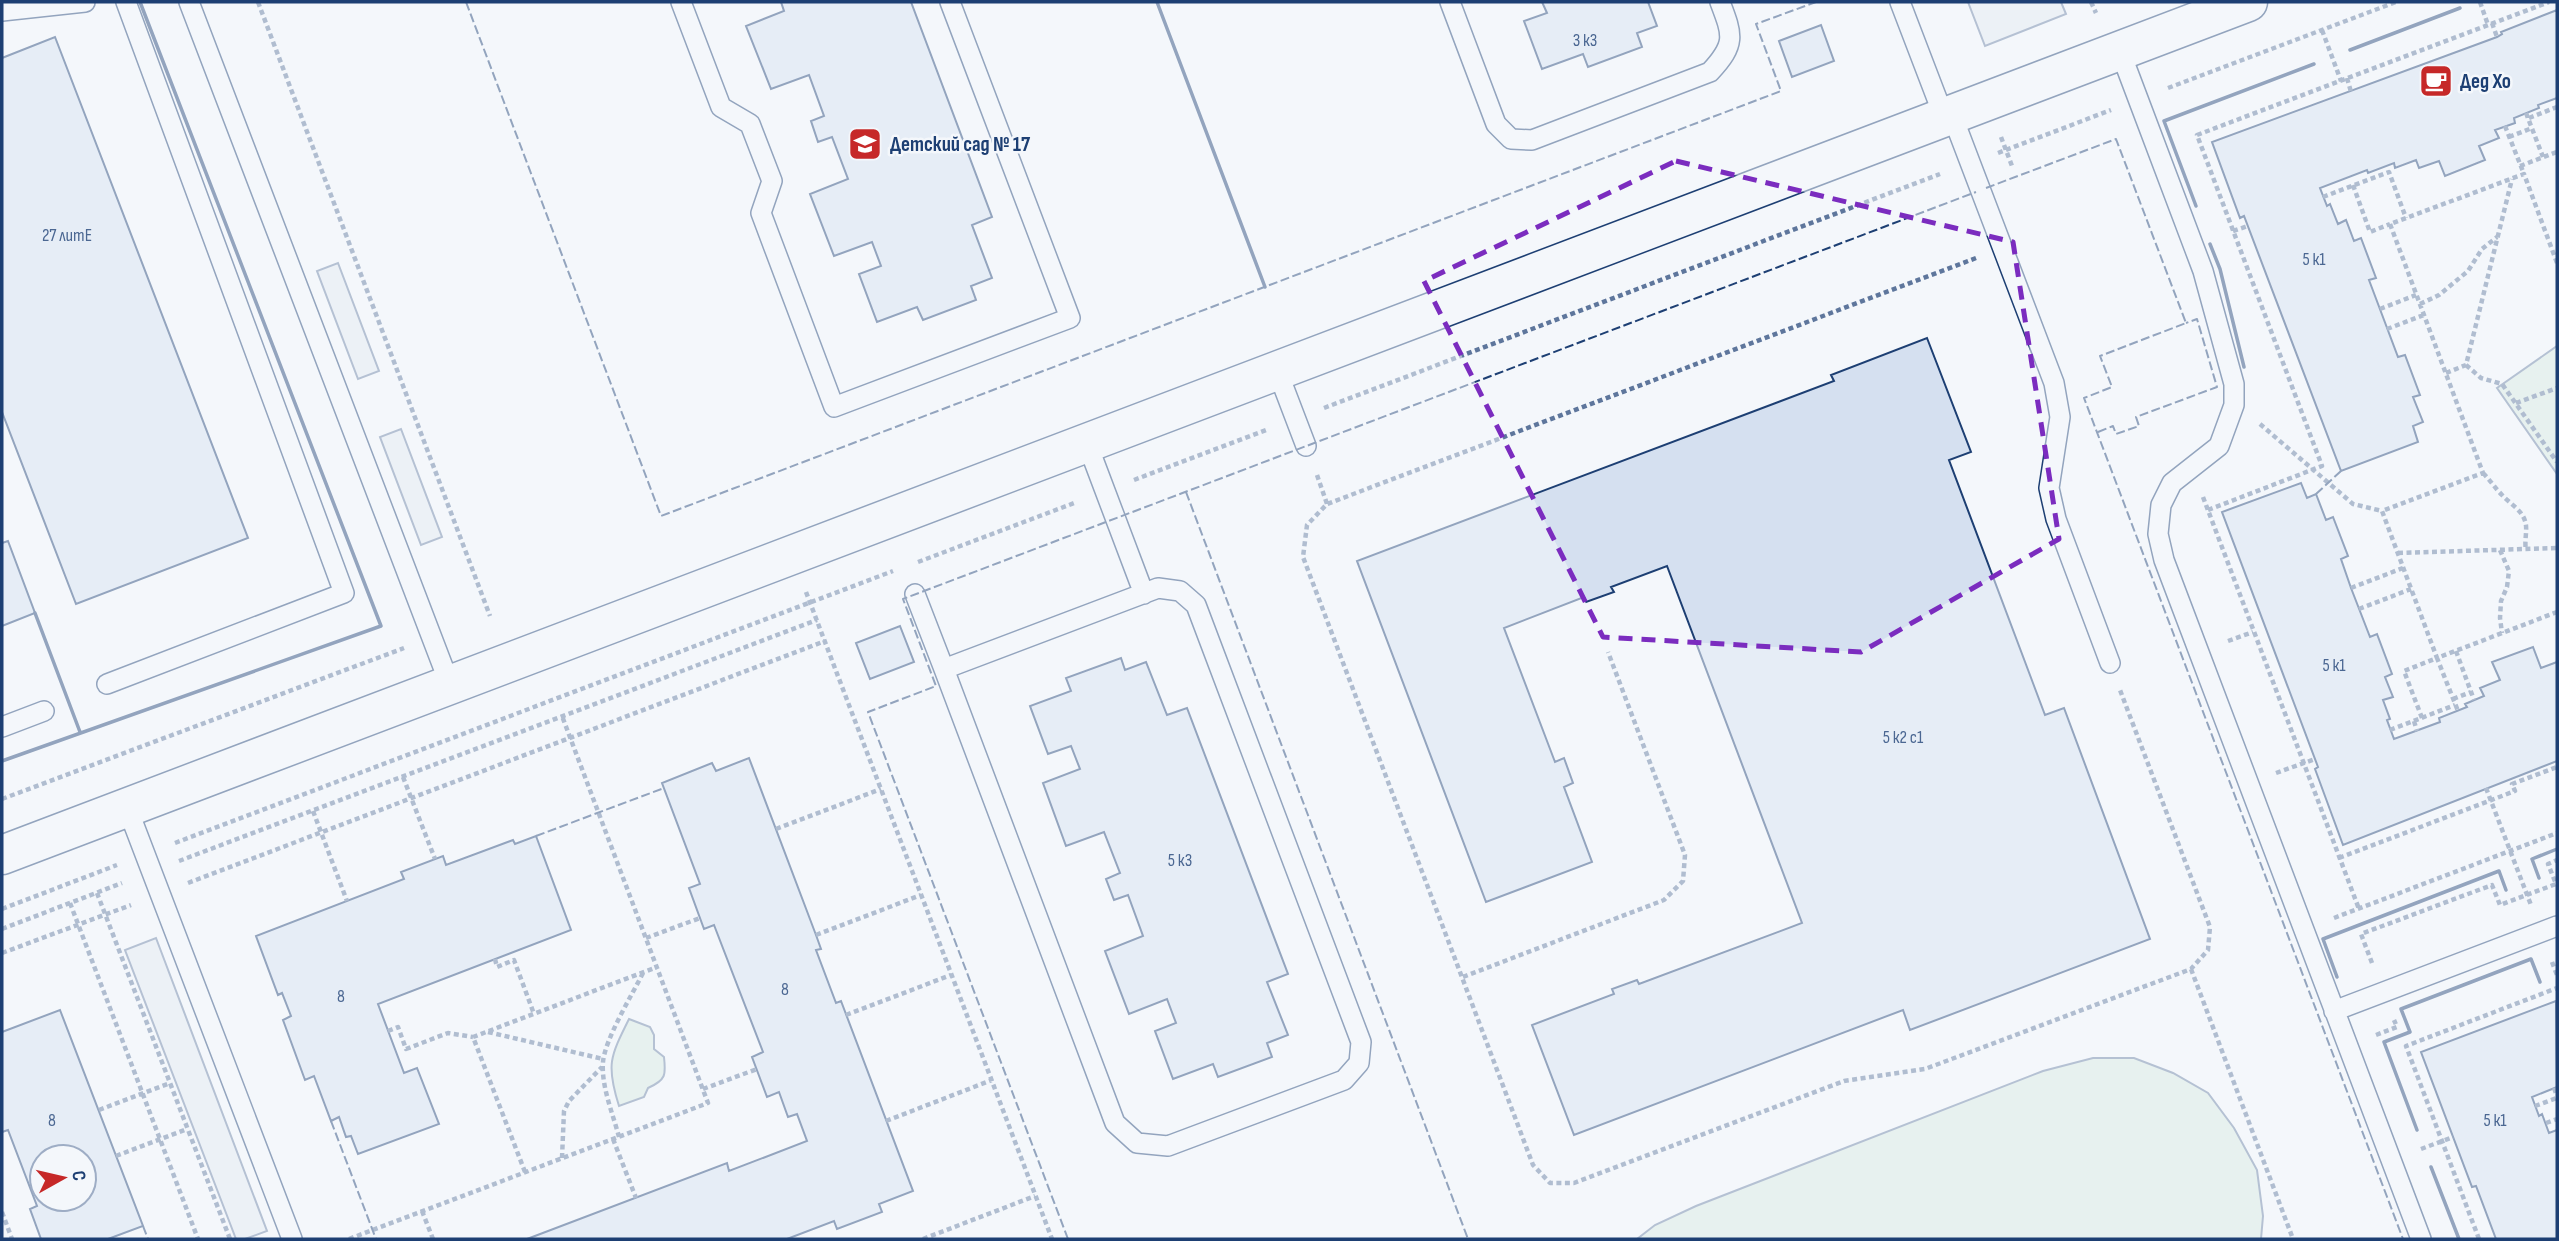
<svg xmlns="http://www.w3.org/2000/svg" width="2559" height="1241" viewBox="0 0 2559 1241" font-family="'Sofia Sans Condensed',sans-serif">
	<style>
		.green { fill: #d7e8df; stroke: #687fa3; stroke-width: 2 }
		.parking { fill: #e3e8f0; stroke: #687fa3; stroke-width: 2 }
		.building { fill: #d5e0f0; stroke: #1d3f73; stroke-width: 2; fill-rule: evenodd }
		.lines { fill: none; stroke-linecap: round; stroke-linejoin: round }
		.lane-casing { stroke: #1d3f73; stroke-width: 22 }
		.street-casing { stroke: #1d3f73; stroke-width: 41 }
		.path { stroke: #5e769c; stroke-width: 4.5; stroke-dasharray: 5 3.5; stroke-linecap: butt }
		.lane { stroke: #f4f7fb; stroke-width: 19 }
		.street { stroke: #f4f7fb; stroke-width: 38 }
		.fence { stroke: #1d3f73; stroke-width: 2; stroke-dasharray: 9 3.5; stroke-linecap: butt }
		.wall { stroke: #1d3f73; stroke-width: 3.5 }
		.marked { fill: none; stroke: #7b2cbf; stroke-width: 5; stroke-dasharray: 14 9; stroke-linejoin: round }
		.labels { text-anchor: middle; stroke-width: 5; stroke-linejoin: round; paint-order: stroke }
		.number-label { font-size: 18px; fill: #4b6792 }
		.poi-label { font-size: 21px; font-weight: bold; fill: #1d3f73; stroke: #f4f7fb; text-anchor: start }
	</style>
	<rect width="100%" height="100%" fill="#f4f7fb"/>
	<!-- green -->
	<path class="green" d="M2557,346V474L2497,388Z
		M629,1019L650,1027L654,1035V1049L664,1057C666,1075 666,1080 648,1088L644,1097L619,1106C606,1065 610,1057 629,1019Z
		M2093,1058H2134L2173,1073L2208,1093L2234,1128L2257,1170L2263,1216L2261,1239H1637L1655,1225L1696,1206L2043,1071Z"/>
	<!-- parking -->
	<path class="parking" d="M1968,2H2061L2066,14L1985,46Z
		M338,263L379,371L358,379L317,271Z
		M401,429L442,537L421,545L380,437Z
		M156,938L267,1231L245,1239H236L125,950Z"/>
	<!-- building -->
	<path class="building" d="M781,2H911L992,217L972,225L992,278L971,286L976,300L923,320L917,307L877,322L859,274L881,266L872,242L834,256L810,194L848,179L832,137L818,142L811,121L824,116L809,75L771,89L746,26L784,11Z
		M1542,2H1648L1657,26L1637,33L1642,47L1588,67L1583,54L1542,69L1524,21L1547,13Z
		M2557,10V98L2538,105L2539,108L2514,118L2515,123L2495,130L2499,138L2479,146L2485,160L2445,176L2439,161L2419,168L2416,160L2395,168L2394,163L2368,173L2367,170L2320,188L2327,206L2330,204L2338,224L2346,220L2354,241L2361,238L2376,278L2369,280L2398,357L2405,355L2420,395L2413,397L2423,422L2413,426L2418,442L2341,471L2244,216L2240,218L2212,142L2497,37L2502,34L2501,32Z
		M1821,25L1834,61L1792,77L1779,41Z
		M55,37L248,538L76,604L2,412V58Z
		M1927,338L1971,452L1949,460L2045,715L2064,708L2150,939L1910,1030L1903,1010L1574,1135L1532,1025L1614,994L1612,989L1637,980L1639,984L1802,923L1667,566L1611,587L1614,592L1586,602L1584,597L1504,628L1555,762L1564,758L1573,783L1564,787L1592,862L1486,902L1357,561L1834,381L1831,375Z
		M2301,483L2307,498L2316,494L2326,520L2333,517L2348,556L2341,559L2351,588L2370,637L2377,634L2392,674L2385,677L2393,697L2383,700L2390,719L2387,720L2394,739L2440,722L2439,718L2467,707L2465,704L2484,696L2480,688L2500,680L2492,662L2533,647L2541,668L2557,662V761L2343,845L2315,769L2318,767L2222,512Z
		M8,541L35,613L2,626V543Z
		M900,626L914,662L870,679L856,643Z
		M1121,658L1125,670L1146,662L1167,715L1187,708L1288,974L1267,982L1288,1035L1267,1043L1272,1057L1218,1077L1213,1064L1173,1079L1155,1031L1176,1023L1167,999L1129,1014L1105,951L1143,936L1128,895L1114,900L1106,879L1120,873L1104,832L1066,846L1043,783L1080,769L1071,746L1048,754L1030,706L1071,691L1066,678Z
		M749,758L816,935L821,949L816,950L836,1003L841,1001L913,1191L879,1204L882,1212L837,1229L834,1221L787,1239H527L727,1163L729,1171L807,1141L797,1114L788,1117L779,1092L767,1097L752,1057L763,1052L714,925L704,929L689,888L700,884L662,783L712,763L716,771Z
		M536,836L571,930L378,1004L404,1073L417,1068L439,1124L358,1154L351,1136L346,1137L339,1117L331,1121L314,1076L305,1080L283,1020L291,1016L282,993L278,995L256,936L404,879L401,872L443,856L446,865L513,840L515,844Z
		M2556,1001L2557,1087L2532,1097L2539,1116L2542,1114L2549,1133L2557,1130V1239H2496L2476,1186L2472,1187L2421,1052Z
		M60,1010L143,1226L108,1239H41L30,1209L37,1206L8,1130L2,1132V1032ZM42,1157H84V1199H42Z"/>
	<g class="lines">
		<defs>
			<path id="lane" d="M189,2L450,685
				M681,2L721,107L750,124L772,181L761,213L834,407L1070,318L950,2
				M1450,2L1496,124L1511,139L1532,140L1710,72C1736,44 1733,36 1720,2
				M1900,2L1944,117
				M2,11L85,2
				M2120,51L2203,271L2234,384V405L2219,446L2172,483L2161,505L2158,534L2164,560L2421,1239
				M1952,115L2054,383L2060,417L2049,488L2056,519L2110,663
				M1277,370L1306,446
				M1087,443L1144,594
				M915,594L944,669L1115,1123L1137,1143L1168,1146L1344,1080L1359,1063L1361,1042L1196,605L1180,591L1158,588L944,669
				M107,684L344,593L126,2
				M2,727L44,711
				M127,807L292,1239
				M2334,1011L2557,926"/>
			<path id="street" d="M2,855L2248,2"/>
		</defs>
		<!-- lane casing -->
		<use href="#lane" class="lane-casing"/>
		<!-- street casing -->
		<use href="#street" class="street-casing"/>
		<!-- path -->
		<path class="path" d="M258,2L490,616
			M2091,2L2096,13
			M2480,2L2488,25
			M2492,23L2497,37
			M2322,30L2341,81
			M2347,78L2351,92
			M2168,88L2396,2
			M2526,113L2543,157
			M2529,118L2557,107
			M2505,126L2524,174
			M2001,137L2012,166
			M2509,137L2532,128
			M1998,153L2111,110
			M2520,166L2557,152
			M2353,185L2370,232L2390,224
			M2323,197L2389,172L2406,218
			M2233,231L2248,226
			M1976,258L1327,504L1307,525L1303,557L1533,1165L1550,1183H1574L1844,1081L1925,1069L2191,969L2208,950L2210,927L2120,690
			M2557,263L2524,174L2390,224L2483,473L2382,511L2437,658L2557,612
			M2420,304L2439,295L2468,271L2482,249L2497,237
			M2380,309L2416,295
			M2387,329L2424,315
			M2466,365L2481,378L2502,384L2557,462
			M2446,373L2466,365L2512,179
			M2516,403L2557,388
			M1324,408L1940,174
			M2260,424L2353,504L2382,511
			M2483,473C2490,480 2495,488 2502,495C2509,503 2522,510 2525,521C2528,529 2524,540 2526,550
			M1317,475L1327,504
			M1134,480L1266,430
			M2203,497L2359,909
			M2208,510L2322,466L2197,135L2549,2
			M2500,550L2509,571L2507,587L2501,601L2500,618L2502,633
			M2398,553L2557,548
			M918,562L1077,502
			M2351,588L2403,568
			M806,592L1052,1239
			M2359,609L2411,589
			M2228,641L2253,632
			M2456,651L2474,700
			M2453,699L2471,692
			M2422,718L2404,671L2437,658L2458,711
			M2414,721L2417,731
			M2390,730L2455,705
			M2276,773L2315,759
			M403,777L435,859
			M2486,788L2531,905
			M2,799L404,648
			M313,811L347,901
			M776,829L881,789
			M175,843L893,571
			M2339,858L2515,791L2512,784L2557,767
			M179,861L817,620
			M188,883L825,641
			M97,893L230,1239
			M70,903L198,1239
			M2,909L117,865
			M2334,918L2557,833
			M2,929L122,883
			M816,935L921,895
			M646,938L700,918
			M2,953L131,905
			M495,959L497,967L514,960L534,1014
			M2552,962L2557,975
			M2372,963L2361,934L2492,885L2500,905L2556,884L2548,864L2557,860
			M2191,969L2293,1239
			M1463,977L1664,900L1683,881L1685,855L1608,652
			M846,1015L951,975
			M388,1031L398,1027L406,1049L448,1033L473,1037
			M488,1032L603,1059
			M2376,1035L2397,1027L2394,1020
			M2554,1088L2557,1096
			M703,1089L757,1069
			M2535,1106L2557,1098
			M99,1110L170,1083
			M886,1121L992,1080
			M2546,1123L2557,1119
			M619,1137C613,1114 601,1086 603,1062C605,1039 632,995 643,973
			M613,1139L636,1198
			M2421,1149L2453,1137
			M116,1156L187,1129
			M562,1158L564,1111L569,1101L602,1067
			M525,1172L473,1037L657,967
			M422,1211L433,1239
			M2,1212L12,1239
			M349,1239L708,1103L562,716
			M923,1239L1035,1196
			M2479,1239L2406,1046L2557,988"/>
		<!-- lane -->
		<use href="#lane" class="lane"/>
		<!-- street -->
		<use href="#street" class="street"/>
		<!-- fence -->
		<path class="fence" d="M466,2L661,516L1781,91L1756,24L1816,2
			M1986,188L2116,139L2186,323L2100,356L2112,387L2084,398L2403,1239
			M2098,432L2113,426L2116,434L2139,426L2136,417L2217,387L2197,319L2186,323
			M1186,492L1468,1239
			M2316,494L2341,471
			M536,836L664,788
			M331,1121L376,1239
			M143,1226L148,1239
			M1068,1239L868,712L936,686L903,599L1976,192"/>
		<!-- wall -->
		<path class="wall" d="M1157,2L1265,287
			M2350,50L2460,8
			M2196,206L2164,121L2314,64
			M2210,244L2220,269L2244,367
			M35,613L80,732
			M2,761L381,626L140,2
			M2539,878L2532,859L2557,849
			M2337,977L2323,939L2499,871L2506,890
			M2417,1130L2384,1042L2410,1032L2401,1009L2531,959L2540,982
			M2431,1167L2459,1239"/>
	</g>
	<!-- marked area -->
	<path d="M0 0H2559V1241H0ZM1676,161L2013,242L2059,539L1861,652L1603,637L1424,281Z" fill="#f4f7fb" fill-opacity=".55" fill-rule="evenodd"/>
	<path class="marked" d="M1676,161L2013,242L2059,539L1861,652L1603,637L1424,281Z"/>
	<!-- icons -->
	<defs>
		<symbol id="cafe-square" viewBox="-11 -11 22 22"><rect x="-9" y="-9" width="18" height="18" rx="4" fill="#c62828" stroke="#f4f7fb"/><path d="M-5.5-4.5H6V0H3Q3 3.5 0 3.5H-2.5Q-5.5 3.5-5.5 0ZM3-3.2v2h1.7v-2ZM-6 4.5H4V6H-6Z" fill="#fff"/></symbol>
		<symbol id="school-square" viewBox="-11 -11 22 22"><rect x="-9" y="-9" width="18" height="18" rx="4" fill="#c62828" stroke="#f4f7fb"/><path d="M0-5L7-2L0 1L-7-2ZM-4 1L0 2.5L4 1V4Q0 6-4 4Z" fill="#fff"/></symbol>
	</defs>
	<g fill-rule="evenodd">
		<use href="#cafe-square" x="2417" y="62" width="38" height="38"/>
		<use href="#school-square" x="846" y="125" width="38" height="38"/>
	</g>
	<g class="labels">
		<!-- number labels -->
		<g class="number-label">
			<text x="1585" y="46">3 к3</text>
			<text x="67" y="241">27 литЕ</text>
			<text x="2314" y="265">5 к1</text>
			<text x="2334" y="671">5 к1</text>
			<text x="1903" y="743">5 к2 с1</text>
			<text x="1180" y="866">5 к3</text>
			<text x="785" y="995">8</text>
			<text x="341" y="1002">8</text>
			<text x="52" y="1126">8</text>
			<text x="2495" y="1126">5 к1</text>
		</g>
		<!-- poi labels -->
		<g class="poi-label">
			<text x="2460" y="88">Дед Хо</text>
			<text x="890" y="151">Детский сад № 17</text>
		</g>
	</g>
	<!-- border -->
	<rect width="2559" height="1241" fill="none" stroke="#1d3f73" stroke-width="7"/>
	<!-- north arrow -->
	<g transform="translate(63 1178) rotate(82)"><circle r="33" fill="#f4f7fb" stroke="#9eadc5" stroke-width="2"/>
	<path d="M0-5L12 26L0 18L-12 26Z" fill="#c62828"/>
	<text y="-10" font-size="19" font-weight="bold" text-anchor="middle" fill="#1d3f73">С</text>
	</g>
</svg>
